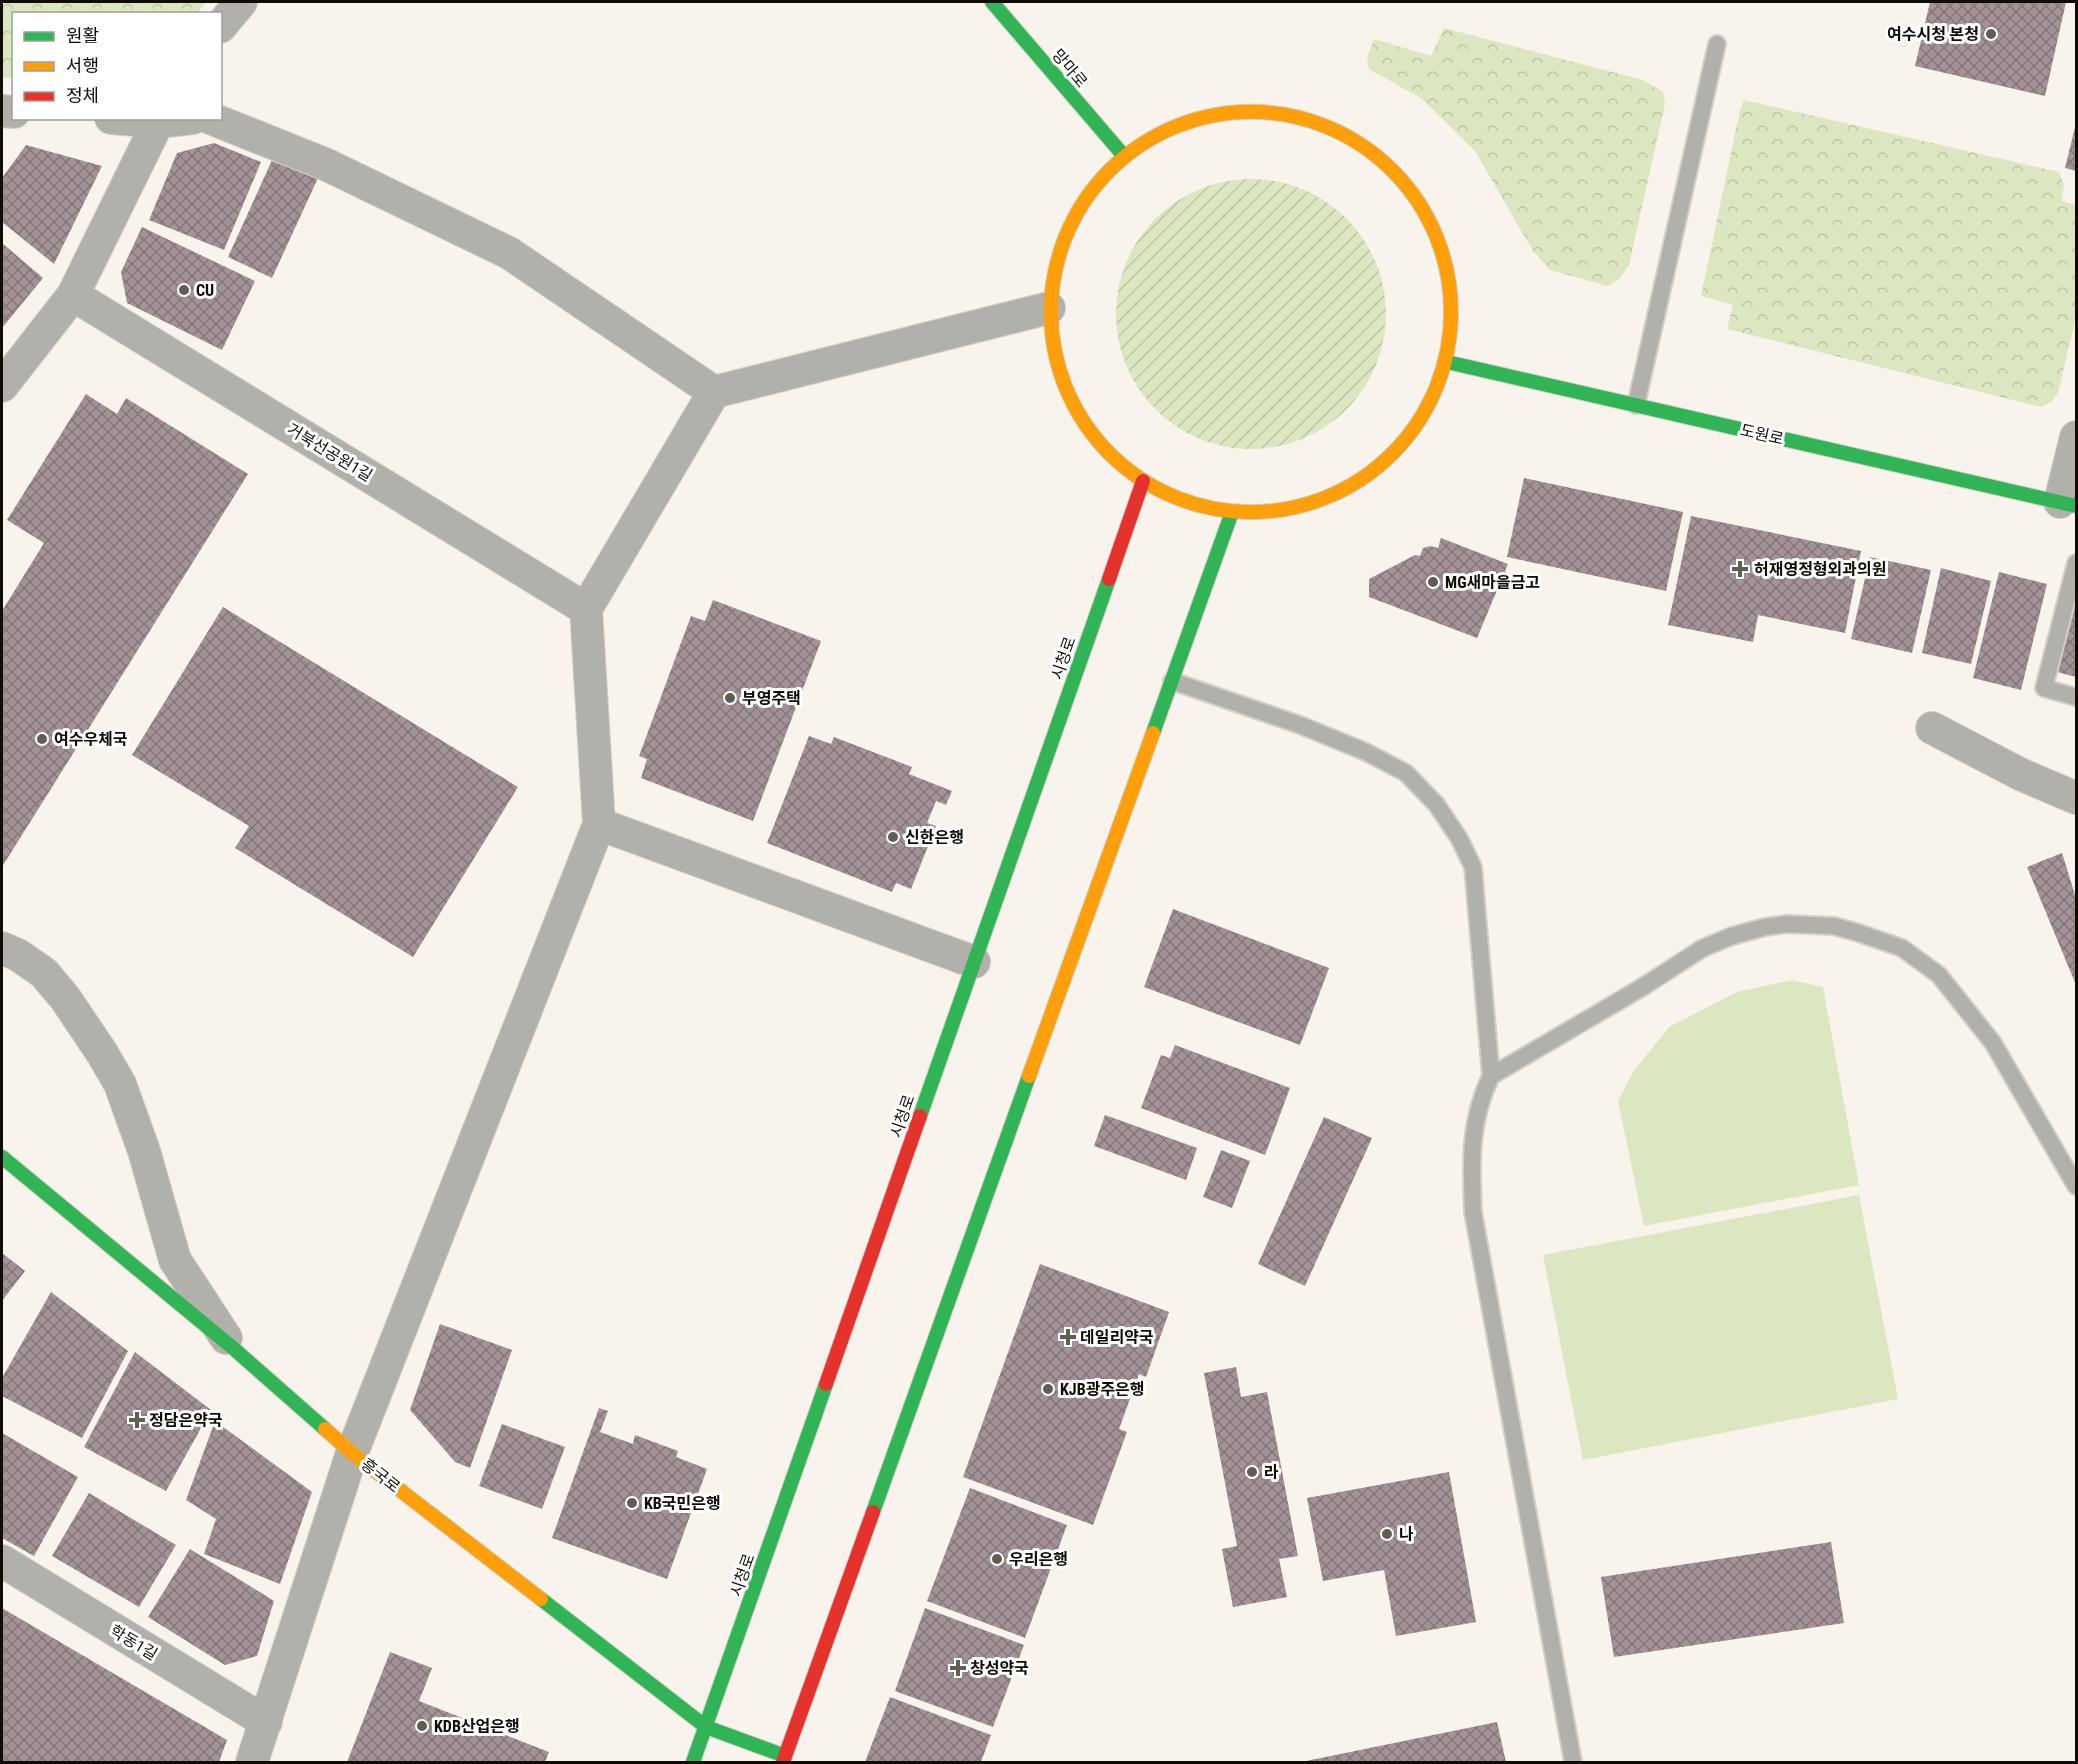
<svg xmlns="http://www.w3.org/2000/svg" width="2078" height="1764" viewBox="0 0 2078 1764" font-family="'Roboto Condensed','Noto Sans KR',sans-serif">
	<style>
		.park { fill: url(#park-crowns) }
		.garden { fill: url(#garden-furrows) }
		.pitch { fill: #dce7c2 }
		.building { fill: url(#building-cross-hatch) }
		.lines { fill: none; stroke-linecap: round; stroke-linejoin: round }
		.lane-casing { stroke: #d2cec8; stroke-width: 20 }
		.street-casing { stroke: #d2cec8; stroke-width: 34 }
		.fast-casing { stroke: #d2cec8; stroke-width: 16 }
		.slow-casing { stroke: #d2cec8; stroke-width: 16 }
		.jam-casing { stroke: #d2cec8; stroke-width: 16 }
		.lane { stroke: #b2b0ab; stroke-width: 16 }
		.street { stroke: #b2b0ab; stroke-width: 32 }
		.fast { stroke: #30b455; stroke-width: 14 }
		.slow { stroke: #ff9f0a; stroke-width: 14 }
		.jam { stroke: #e5322d; stroke-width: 14 }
		.poi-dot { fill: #615d55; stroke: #fff; stroke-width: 2 }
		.labels { text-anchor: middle; stroke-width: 6; stroke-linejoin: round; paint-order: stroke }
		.poi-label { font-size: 16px; font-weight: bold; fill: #100c04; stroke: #fff; text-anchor: start }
		.street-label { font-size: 16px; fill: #100c04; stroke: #fff }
	</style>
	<defs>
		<pattern id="park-crowns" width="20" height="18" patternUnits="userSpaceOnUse" patternTransform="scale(1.5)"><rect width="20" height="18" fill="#dce7c2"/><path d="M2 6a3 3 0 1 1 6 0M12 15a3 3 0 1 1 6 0" fill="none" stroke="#bcc5a5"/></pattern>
		<pattern id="garden-furrows" width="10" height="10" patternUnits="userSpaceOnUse" patternTransform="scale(1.5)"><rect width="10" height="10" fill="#dce7c2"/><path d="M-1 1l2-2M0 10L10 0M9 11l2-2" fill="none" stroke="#bcc5a5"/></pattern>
		<pattern id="building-cross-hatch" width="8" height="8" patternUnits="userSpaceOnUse" patternTransform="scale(1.5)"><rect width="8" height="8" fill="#a49396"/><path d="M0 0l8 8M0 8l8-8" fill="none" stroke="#847678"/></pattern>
	</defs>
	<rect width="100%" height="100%" fill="#f8f4ec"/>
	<!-- park -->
	<path class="park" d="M2,2H206L198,13L14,14L13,78L2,77Z
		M1444,28L1643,80L1663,92L1665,104L1629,265L1620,278L1608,286L1550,270L1533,251L1475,151L1422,99L1369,69L1367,58L1374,39L1431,56Z
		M1744,100L2059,172L2064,184L2062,201L2076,205V317L2058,393L2051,402L2041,407L1727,329L1733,305L1701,296L1740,110Z"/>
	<!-- garden -->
	<path class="garden" d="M1116 314a135 135 0 1 1 270 0a135 135 0 1 1-270 0Z"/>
	<!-- pitch -->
	<path class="pitch" d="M1792,980L1823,987L1859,1185L1644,1226L1618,1101L1633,1072L1669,1027L1737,992Z
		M1859,1195L1898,1399L1583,1460L1543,1255Z"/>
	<!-- building -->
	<path class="building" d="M1930,2H2066L2045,96L1915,66Z
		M2076,123V171L2065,168Z
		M214,143L261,162L224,250L149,220L177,153Z
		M26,145L102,166L54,264L2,222V178Z
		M273,158L318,178L272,278L228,257Z
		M142,227L255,281L222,350L127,303L121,272Z
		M2,243L43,278L2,328Z
		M86,394L117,414L126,398L248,474L2,867V611L44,543L7,520Z
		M1524,478L1683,512L1666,591L1507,557Z
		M1691,516L1861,551L1845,633L1758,615L1753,642L1668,625Z
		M1441,538L1508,564L1477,638L1369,597V579L1415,555L1420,556L1423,548L1430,546L1438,548Z
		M1870,557L1931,570L1912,653L1851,639Z
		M1941,568L1991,581L1971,664L1922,653Z
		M1999,572L2047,584L2021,690L1973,678Z
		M2076,599V677L2057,672Z
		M713,600L821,641L753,821L641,778L647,759L639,756L691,616L705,621Z
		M223,607L518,787L413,957L235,848L249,826L132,755Z
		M809,736L831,744L834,737L912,767L909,774L952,791L946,805L936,801L927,823L936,826L911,889L896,883L892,892L767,843Z
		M2062,853L2076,898V985L2027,867Z
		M1173,909L1329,968L1300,1045L1144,987Z
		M1175,1045L1290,1088L1265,1155L1141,1108L1161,1055L1170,1058Z
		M1105,1115L1197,1148L1186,1180L1094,1146Z
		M1324,1117L1372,1138L1305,1286L1258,1264Z
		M1221,1150L1250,1161L1232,1208L1203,1197Z
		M2,1253L25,1271L2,1301Z
		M1040,1264L1169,1312L1146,1377L1139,1374L1119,1429L1127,1432L1093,1525L963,1477Z
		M51,1292L128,1351L82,1438L2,1396V1378Z
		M440,1324L512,1350L470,1468L455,1462L410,1410Z
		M135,1352L211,1410L166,1491L84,1447Z
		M1236,1367L1241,1397L1267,1392L1298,1556L1279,1559L1287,1597L1233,1607L1222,1549L1237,1546L1204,1373Z
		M599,1408L608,1411L600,1432L633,1444L635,1435L678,1451L676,1457L707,1469L667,1579L552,1538Z
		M215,1421L312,1492L280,1584L204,1554L216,1519L186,1500Z
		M502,1424L565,1447L542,1509L479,1486Z
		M2,1433L78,1477L34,1556L2,1538Z
		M1449,1472L1476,1622L1396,1636L1384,1570L1323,1581L1307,1498Z
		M970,1488L1067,1525L1025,1638L927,1601Z
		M89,1493L176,1545L139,1607L52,1556Z
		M1831,1542L1844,1623L1614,1657L1601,1577Z
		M190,1549L274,1601L257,1656L225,1665L148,1617Z
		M2,1608L227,1740L219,1762H2Z
		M925,1608L1024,1645L993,1727L895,1691Z
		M390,1652L432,1668L419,1701L549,1752L545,1762H347Z
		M890,1697L991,1735L981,1762H865Z
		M1497,1722L1506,1762H1306V1761Z"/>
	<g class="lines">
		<defs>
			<path id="lane" d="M1636,405L1717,44
				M2076,563L2044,688L2076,697
				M1172,681L1300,725L1366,752L1406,773L1436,804L1459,838L1473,867L1491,1076C1469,1121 1471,1163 1473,1212L1573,1762
				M1491,1076L1641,988L1703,948L1732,936L1765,927L1787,924L1834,926L1859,933L1902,948L1939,975L1993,1043L2076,1186"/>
			<path id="street" d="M220,27L241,2
				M2,111L14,112
				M111,118L158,122L193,118
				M210,118L325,164L509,253L714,392
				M73,295L586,609
				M2,386L73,295L160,118
				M2060,502L2076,437
				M1932,728L2020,774L2076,798
				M599,824L974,962
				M2,948L18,955L44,973L65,998L102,1053L120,1084L144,1151L175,1260L226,1338
				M2,1561L266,1722
				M252,1762L352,1453L599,824L586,609L714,392L1049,308"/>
			<path id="fast" d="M992,2L1124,156
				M1447,362L2076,506
				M1153,733L1232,512
				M920,1116L1109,579
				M2,1157L233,1348L325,1429
				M873,1512L1029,1076
				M541,1599L706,1727L785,1756
				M693,1762L826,1384"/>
			<path id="slow" d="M1051 312a200 200 0 1 1 400 0a200 200 0 1 1-400 0Z
				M1029,1076L1153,733
				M325,1429L352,1453L541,1599"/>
			<path id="jam" d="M1109,579L1143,481
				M826,1384L920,1116
				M783,1762L873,1512"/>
		</defs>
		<!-- lane casing -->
		<use href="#lane" class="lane-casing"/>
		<!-- street casing -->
		<use href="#street" class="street-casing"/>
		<!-- fast casing -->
		<use href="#fast" class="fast-casing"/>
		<!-- slow casing -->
		<use href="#slow" class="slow-casing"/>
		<!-- jam casing -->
		<use href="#jam" class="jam-casing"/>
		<!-- lane -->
		<use href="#lane" class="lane"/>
		<!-- street -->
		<use href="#street" class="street"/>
		<!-- fast -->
		<use href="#fast" class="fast"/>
		<!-- slow -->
		<use href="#slow" class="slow"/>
		<!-- jam -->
		<use href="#jam" class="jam"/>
	</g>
	<!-- markers -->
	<g class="poi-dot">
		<circle cx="1991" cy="34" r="6"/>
		<circle cx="184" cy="290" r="6"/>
		<path d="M1737 560h6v6h6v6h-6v6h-6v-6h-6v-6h6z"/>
		<circle cx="1433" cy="582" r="6"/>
		<circle cx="730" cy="698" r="6"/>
		<circle cx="42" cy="739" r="6"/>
		<circle cx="893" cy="837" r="6"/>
		<path d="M1065 1328h6v6h6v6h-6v6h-6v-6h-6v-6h6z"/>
		<circle cx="1048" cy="1389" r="6"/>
		<path d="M134 1411h6v6h6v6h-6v6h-6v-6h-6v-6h6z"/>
		<circle cx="1252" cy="1472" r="6"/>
		<circle cx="632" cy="1503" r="6"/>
		<circle cx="1387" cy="1534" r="6"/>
		<circle cx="997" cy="1559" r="6"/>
		<path d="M955 1659h6v6h6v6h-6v6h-6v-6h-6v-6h6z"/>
		<circle cx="422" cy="1726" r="6"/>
	</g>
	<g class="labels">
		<!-- poi labels -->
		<g class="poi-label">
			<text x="1979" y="40" text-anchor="end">여수시청 본청</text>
			<text x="196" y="296">CU</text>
			<text x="1754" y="575">허재영정형외과의원</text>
			<text x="1445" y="588">MG새마을금고</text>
			<text x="742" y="704">부영주택</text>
			<text x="54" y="745">여수우체국</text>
			<text x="905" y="843">신한은행</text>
			<text x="1080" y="1343">데일리약국</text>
			<text x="1060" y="1395">KJB광주은행</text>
			<text x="149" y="1426">정담은약국</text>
			<text x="1264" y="1478">라</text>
			<text x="644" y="1509">KB국민은행</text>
			<text x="1399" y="1540">나</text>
			<text x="1009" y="1565">우리은행</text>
			<text x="970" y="1674">창성약국</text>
			<text x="434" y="1732">KDB산업은행</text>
		</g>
		<!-- street labels -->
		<g class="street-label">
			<text transform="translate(1070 68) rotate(50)" y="6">망마로</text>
			<text transform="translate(1762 434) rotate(13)" y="6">도원로</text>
			<text transform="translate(330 452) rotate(31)" y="6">거북선공원1길</text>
			<text transform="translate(1063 658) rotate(-71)" y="6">시청로</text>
			<text transform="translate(902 1116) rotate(-71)" y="6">시청로</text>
			<text transform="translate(381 1475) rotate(38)" y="6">흥국로</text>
			<text transform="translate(742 1575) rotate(-71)" y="6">시청로</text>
			<text transform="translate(134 1642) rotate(31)" y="6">학동1길</text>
		</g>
	</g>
	<!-- border -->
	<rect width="2078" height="1764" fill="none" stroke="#100c04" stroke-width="6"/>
	<!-- legend -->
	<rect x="12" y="12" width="210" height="108" fill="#ffffff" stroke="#9f9e9b" stroke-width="1.5"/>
	<rect x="24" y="32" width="30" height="9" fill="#30b455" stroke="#9f9e9b" stroke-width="1.5"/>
	<text x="66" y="42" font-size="18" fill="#100c04">원활</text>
	<rect x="24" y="62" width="30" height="9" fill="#ff9f0a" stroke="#9f9e9b" stroke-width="1.5"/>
	<text x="66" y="72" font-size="18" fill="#100c04">서행</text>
	<rect x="24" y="92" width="30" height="9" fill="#e5322d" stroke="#9f9e9b" stroke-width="1.5"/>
	<text x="66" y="102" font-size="18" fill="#100c04">정체</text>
</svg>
